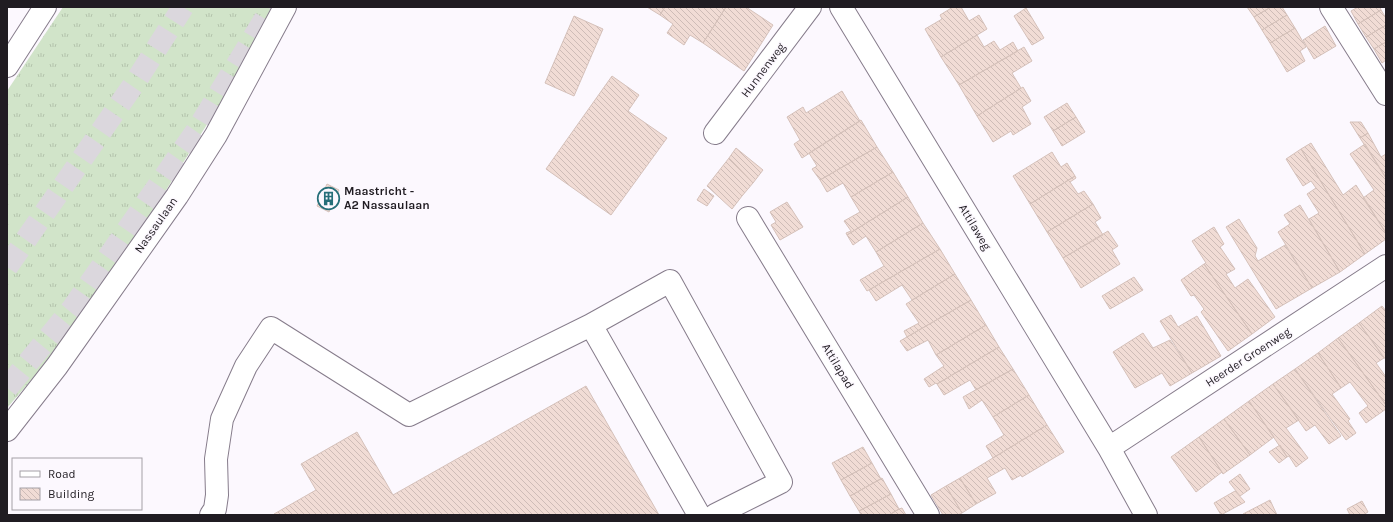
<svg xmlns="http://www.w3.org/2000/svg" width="1393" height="522" viewBox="0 0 1393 522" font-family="Karla,sans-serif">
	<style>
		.grass { fill: url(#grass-tufts) }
		.building { fill: url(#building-back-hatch); stroke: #d5c1ba }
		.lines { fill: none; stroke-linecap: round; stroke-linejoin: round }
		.highway-tunnel { stroke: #dbd7dd; stroke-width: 22; stroke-dasharray: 22 11; stroke-linecap: butt }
		.minor-casing { stroke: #867c8b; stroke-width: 24 }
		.minor { stroke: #fff; stroke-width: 22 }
		.labels { text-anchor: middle; stroke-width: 3; stroke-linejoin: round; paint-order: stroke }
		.street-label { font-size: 12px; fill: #201c22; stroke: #fcf8fe }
		.poi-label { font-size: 12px; font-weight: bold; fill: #201c22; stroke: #fcf8fe; text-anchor: start }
	</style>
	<defs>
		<pattern id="grass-tufts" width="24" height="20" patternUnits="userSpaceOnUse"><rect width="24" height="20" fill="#d1e4c9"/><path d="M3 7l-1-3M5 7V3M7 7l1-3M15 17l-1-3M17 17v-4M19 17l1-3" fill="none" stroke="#b3c3ac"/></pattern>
		<pattern id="building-back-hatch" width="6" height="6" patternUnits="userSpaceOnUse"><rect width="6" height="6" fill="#f1dcd5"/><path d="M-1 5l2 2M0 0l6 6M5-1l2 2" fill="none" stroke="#cebcb7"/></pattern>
	</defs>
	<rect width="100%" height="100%" fill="#fcf8fe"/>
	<!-- grass -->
	<path class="grass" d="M63,7H276L262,36L158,203L60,347L7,408V91Z"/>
	<!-- building -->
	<path class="building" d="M647,7H665L660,15Z
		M665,7H726L703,43L690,35L684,45L667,33L673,24L660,15Z
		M726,7H746L773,25L744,71L703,43Z
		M953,7H961L969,21L979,15L987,29L941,57L925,29L942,19L940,15Z
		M1247,7H1271L1254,17Z
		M1271,7H1282L1287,15L1262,30L1254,17Z
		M1358,7H1380L1381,10L1358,24L1351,11Z
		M1026,8L1044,38L1032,45L1014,16Z
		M1381,10L1386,18V25L1366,37L1358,24Z
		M1287,15L1295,28L1270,43L1262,30Z
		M574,16L603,29L574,96L545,83Z
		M1386,25V42L1374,49L1366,37Z
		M1325,26L1336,46L1314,59L1303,40Z
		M1295,28L1306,47L1300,51L1305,61L1287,72L1270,43Z
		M977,35L984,47L994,41L1000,50L1013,42L1018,51L959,85L941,57Z
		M1386,42V60L1382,63L1374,49Z
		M1024,47L1032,61L1012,73L1021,88L977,116L959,85Z
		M612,76L639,95L628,111L667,138L611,215L546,169Z
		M1023,87L1031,101L1022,107L1031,124L1013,135L1011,131L993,142L977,116Z
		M842,91L860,121L802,158L794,144L800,140L787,117L803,107L806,113Z
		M1067,103L1076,117L1053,131L1044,117Z
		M1076,117L1085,132L1062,146L1053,131Z
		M861,120L877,147L820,180L812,169L817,166L809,153Z
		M1350,122H1361L1368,133L1360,138Z
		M1368,133L1381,157L1386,154V178L1360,138Z
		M1311,143L1343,195L1356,185L1386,233V239L1365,254L1301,149Z
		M1365,144L1386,178V233L1363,198L1374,190L1350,154Z
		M877,147L893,172L851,197L843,183L827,192L820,180Z
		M736,148L763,170L753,183L729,158Z
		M1301,149L1365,254L1340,272L1309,219L1319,213L1307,194L1316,188L1311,181L1303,186L1286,159Z
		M1052,152L1061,167L1067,163L1075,176L1030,204L1013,176Z
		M729,158L753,183L742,196L718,172Z
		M718,172L742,196L732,209L707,186Z
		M893,172L908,197L847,235L846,233L851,231L844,221L860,212L851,197Z
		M1075,176L1076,178L1070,182L1078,194L1084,191L1093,204L1047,232L1030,204Z
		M327,184L339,190L329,212L317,206Z
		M704,189L714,196L707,206L697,200Z
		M908,197L923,223L876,252L866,236L853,245L847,235Z
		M787,202L803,227L780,240L771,225L776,222L770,212Z
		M1093,204L1101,218L1095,222L1103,235L1063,258L1047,232Z
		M1300,205L1340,272L1312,288L1278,232L1290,224L1284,215Z
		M1239,219L1257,248L1255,256L1258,261L1285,245L1312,288L1276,309L1226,227Z
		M923,223L940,249L867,291L860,280L884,266L876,252Z
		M1214,227L1224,244L1220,247L1235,269L1226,274L1235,288L1248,279L1275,317L1252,334L1204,264L1206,263L1192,241Z
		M1108,231L1118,246L1112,250L1120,264L1081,288L1063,258Z
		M940,249L955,274L912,300L902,285L876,301L869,290Z
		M1204,264L1252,334L1228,351L1201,312L1204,309L1194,295L1191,296L1181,280Z
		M955,274L971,300L907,337L904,331L919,323L906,304Z
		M1134,277L1143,290L1110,309L1102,296Z
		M971,300L986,325L936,355L928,340L907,351L900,341Z
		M1382,306L1386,311V360L1359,323Z
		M1171,315L1178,327L1197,316L1221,356L1192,373L1160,321Z
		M1359,323L1384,358L1376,363L1386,377V405L1338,338Z
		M986,325L999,347L937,384L936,383L929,387L924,379L944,366L936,355Z
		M1143,333L1153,348L1170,340L1192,373L1170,386L1162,373L1135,388L1113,352Z
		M1338,338L1386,405V409L1366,423L1359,413L1368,406L1350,382L1341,388L1318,353Z
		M999,347L1013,369L976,390L970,380L944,395L937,384Z
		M1318,353L1341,388L1332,394L1350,419L1348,421L1356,433L1346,440L1295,369Z
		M1013,369L1029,395L993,417L982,400L969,409L963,397Z
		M1295,369L1341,436L1329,444L1315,425L1306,431L1273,384Z
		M1273,384L1299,420L1286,428L1308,458L1296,467L1289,456L1287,457L1249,401Z
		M586,386L659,515H275L274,514L316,490L301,464L357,432L393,495Z
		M1029,395L1047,425L993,458L986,446L1004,435L993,417Z
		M1249,401L1274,437L1250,455L1224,419Z
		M1224,419L1250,455L1223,474L1199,437Z
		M1047,425L1064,452L1022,477L1021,475L1012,480L1005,468L987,478L996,493L976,504L960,478Z
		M1199,437L1222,472L1196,492L1171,457Z
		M1280,445L1287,457L1279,463L1269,452Z
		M863,447L872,463L841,480L832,463Z
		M872,463L881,479L850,496L841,480Z
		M1240,474L1250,489L1240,496L1229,482Z
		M882,478L891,494L859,511L850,496Z
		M960,478L976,504L962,513L946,486Z
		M946,486L962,513L958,515H943L931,495Z
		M1235,491L1245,502L1221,515L1214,503Z
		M891,494L899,509L889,515H861L859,511Z
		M1270,500L1277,515H1243V514Z
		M1362,501L1368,512L1363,515H1350L1347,509Z
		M902,508L906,515H889L899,509Z"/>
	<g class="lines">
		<!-- highway-tunnel -->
		<path class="highway-tunnel" d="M7,267L136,81L183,7
			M7,388L72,309L197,130L272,7"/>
		<defs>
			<path id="minor" d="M841,7L1109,448L1146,515
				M1331,7L1386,94
				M7,66L45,7
				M715,133L810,7
				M748,218L928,515
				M591,325L670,281L781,482L715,515
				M7,430L57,366L177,196L216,135L285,7
				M1109,448L1386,266
				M211,515L215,509L217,495L216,459L222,419L246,366L271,328L409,415L591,325L699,515"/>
		</defs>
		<!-- minor casing -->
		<use href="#minor" class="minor-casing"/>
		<!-- minor -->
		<use href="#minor" class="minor"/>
	</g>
	<!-- icons -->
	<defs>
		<symbol id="building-ring" viewBox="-11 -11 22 22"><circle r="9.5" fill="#fcf8fe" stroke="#266f79" stroke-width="1.5"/><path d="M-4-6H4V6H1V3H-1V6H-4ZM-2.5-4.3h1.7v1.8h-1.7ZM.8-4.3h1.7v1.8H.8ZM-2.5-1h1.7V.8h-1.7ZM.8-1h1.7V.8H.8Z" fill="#266f79"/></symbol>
	</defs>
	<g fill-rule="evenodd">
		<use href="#building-ring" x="316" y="186" width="25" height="25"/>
	</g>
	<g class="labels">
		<!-- street labels -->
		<g class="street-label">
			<text transform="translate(763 70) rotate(-53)" y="4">Hunnenweg</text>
			<text transform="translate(156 225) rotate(-55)" y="4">Nassaulaan</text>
			<text transform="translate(975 227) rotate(59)" y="4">Attilaweg</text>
			<text transform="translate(1248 357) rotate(-33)" y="4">Heerder Groenweg</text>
			<text transform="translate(838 366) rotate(59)" y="4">Attilapad</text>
		</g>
		<!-- poi labels -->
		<g class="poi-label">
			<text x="344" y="195">Maastricht -<tspan x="344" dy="14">A2 Nassaulaan</tspan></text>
		</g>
	</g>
	<!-- border -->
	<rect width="1393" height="522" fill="none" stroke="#201c22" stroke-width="16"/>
	<!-- legend -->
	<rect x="12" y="458" width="130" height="52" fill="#fcf8fe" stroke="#a4a0a6"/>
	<rect x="20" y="471" width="20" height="6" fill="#ffffff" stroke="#a4a0a6"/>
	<text x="48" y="478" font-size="12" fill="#201c22">Road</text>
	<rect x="20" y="488" width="20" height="12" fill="url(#building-back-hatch)" stroke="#a4a0a6"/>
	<text x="48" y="498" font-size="12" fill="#201c22">Building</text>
</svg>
